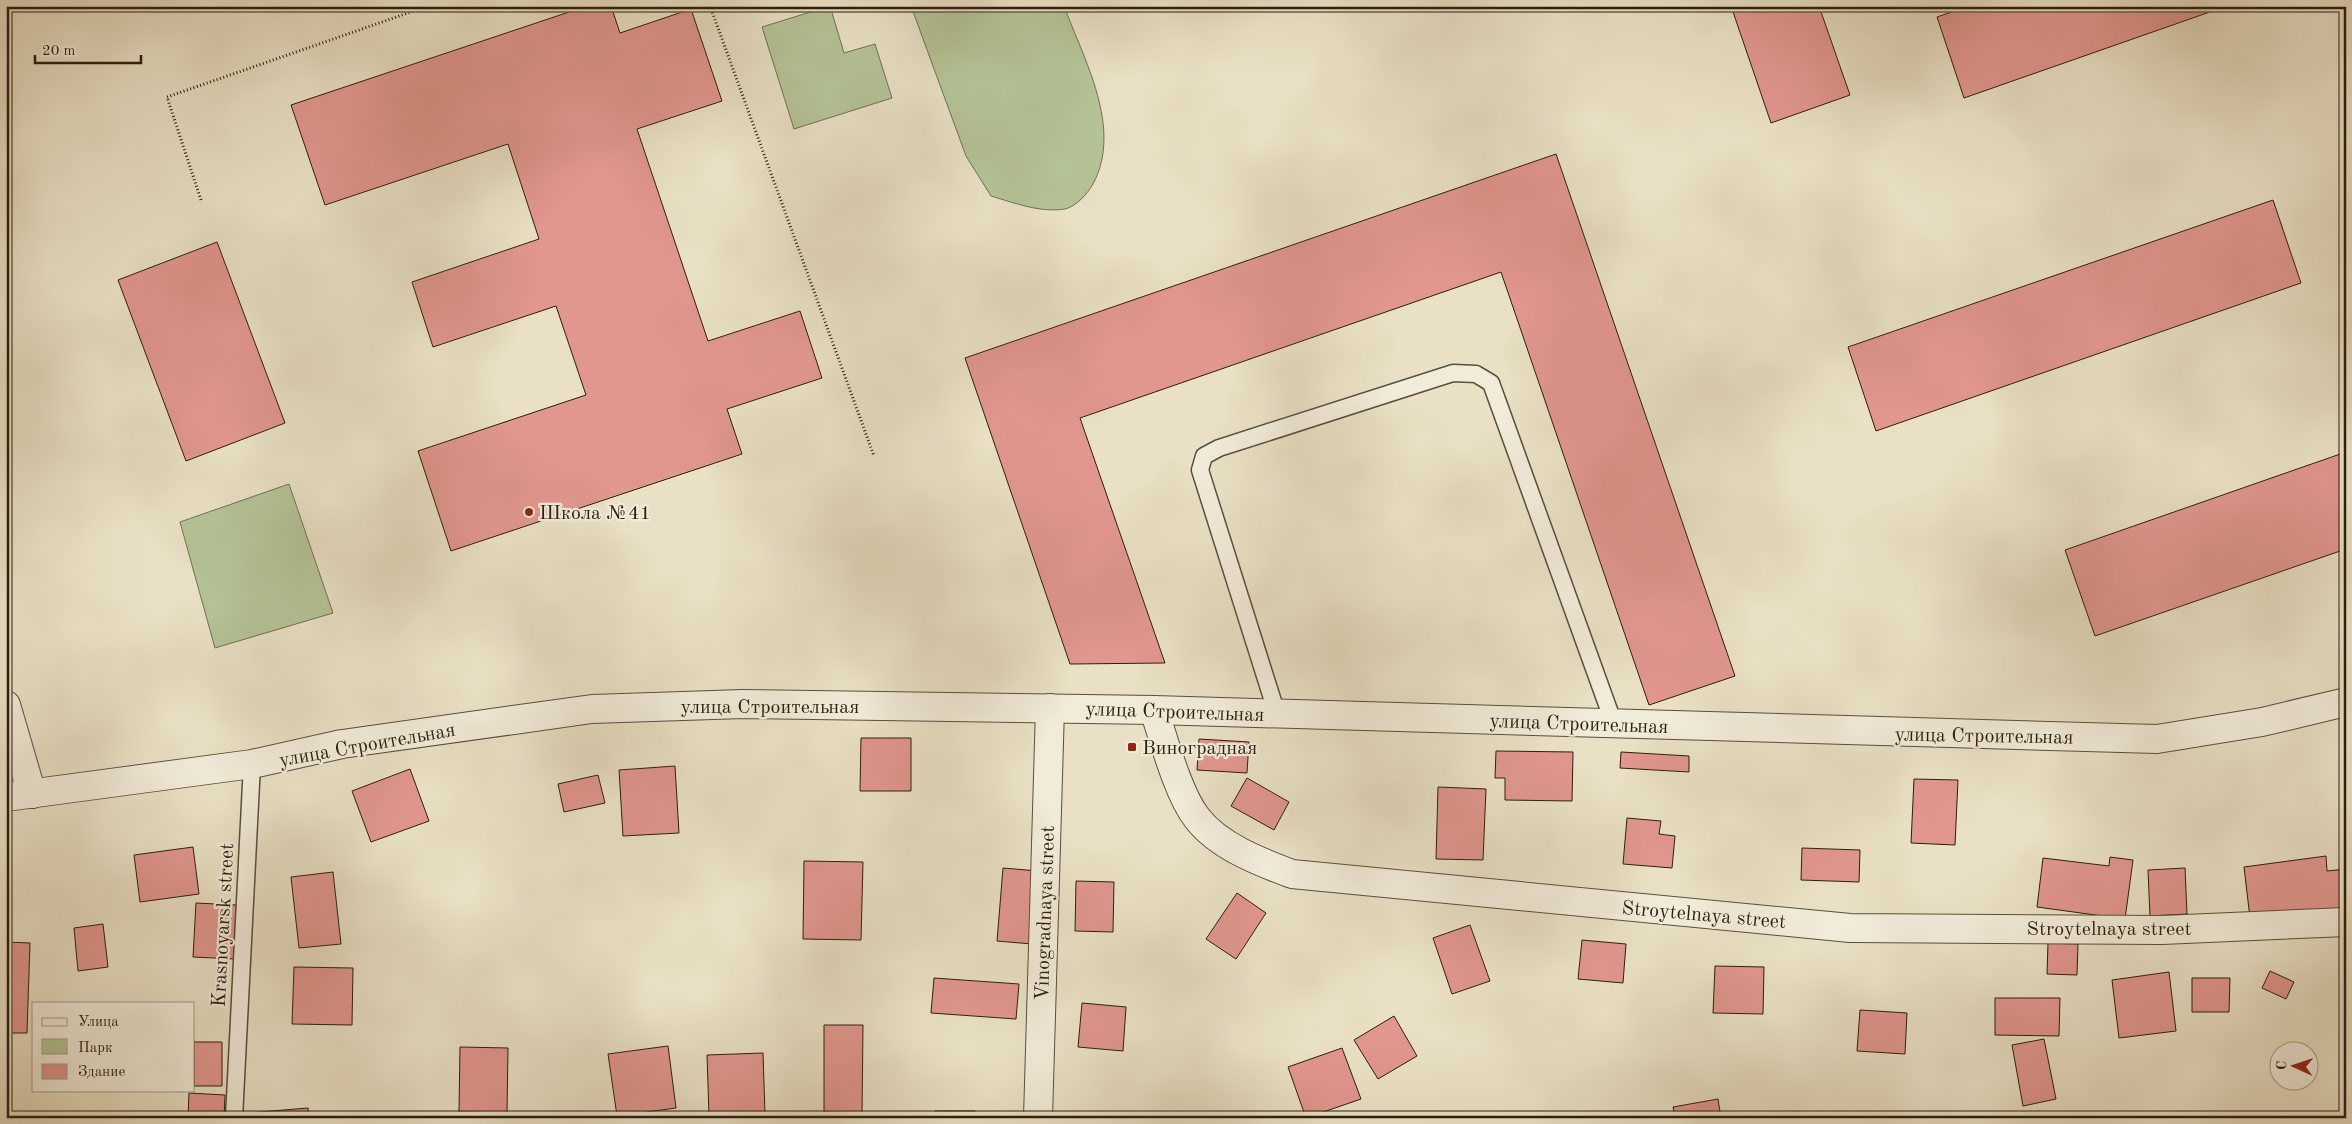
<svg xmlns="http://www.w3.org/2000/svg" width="2352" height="1124" viewBox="0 0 2352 1124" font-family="'Old Standard TT',serif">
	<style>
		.green { fill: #b4c397; stroke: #707052 }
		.building { fill: #e1968e; stroke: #2b1e0e }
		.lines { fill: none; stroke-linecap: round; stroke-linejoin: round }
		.service-casing { stroke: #5a4e3c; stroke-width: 19 }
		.minor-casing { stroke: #5a4e3c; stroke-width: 30 }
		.tertiary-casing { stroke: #5a4e3c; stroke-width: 30 }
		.path { stroke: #2b1e0e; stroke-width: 3; stroke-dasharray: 1 2.5; stroke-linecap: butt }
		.service { stroke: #f1ebd9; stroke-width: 16 }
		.minor { stroke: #f1ebd9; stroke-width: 28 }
		.tertiary { stroke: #f1ebd9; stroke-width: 28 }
		.poi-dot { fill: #8f2418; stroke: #f1ebd9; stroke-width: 2 }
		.labels { text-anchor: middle; stroke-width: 4.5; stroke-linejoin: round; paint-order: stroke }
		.poi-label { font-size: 20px; fill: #2b1e0e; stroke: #f1ebd9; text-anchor: start }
		.street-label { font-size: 20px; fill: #2b1e0e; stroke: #f1ebd9 }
	</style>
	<rect width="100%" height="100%" fill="#e9e0c5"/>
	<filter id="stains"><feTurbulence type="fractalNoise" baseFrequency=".004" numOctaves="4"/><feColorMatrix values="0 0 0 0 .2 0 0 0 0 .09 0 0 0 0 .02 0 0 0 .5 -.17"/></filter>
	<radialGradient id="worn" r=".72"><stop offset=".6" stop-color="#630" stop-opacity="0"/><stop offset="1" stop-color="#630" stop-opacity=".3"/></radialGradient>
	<!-- green -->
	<path class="green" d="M830,6L844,53L875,44L892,98L794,129L762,27Z
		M911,6H1064C1084,60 1123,128 1093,184C1087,194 1077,206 1065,209C1040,213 1015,203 991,196L966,156Z
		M289,484L333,613L215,648L180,522Z"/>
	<!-- building -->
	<path class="building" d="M587,6H611L620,33L691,9L722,101L637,129L708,341L800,311L822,378L727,409L742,454L451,551L418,451L586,395L556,306L433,347L412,282L539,239L508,144L325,205L291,105Z
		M1731,6H1819L1850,95L1771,123Z
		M1969,6H2227L1964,98L1937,17Z
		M1556,154L1735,676L1649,705L1501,272L1080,418L1165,663L1070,664L965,358Z
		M2273,200L2301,283L1876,431L1848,347Z
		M217,242L285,423L186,461L118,280Z
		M2346,452V549L2095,636L2065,550Z
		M861,738H911V791H860Z
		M1199,739L1249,742L1247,773L1197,770Z
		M1496,751L1573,752L1572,801L1505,800V778H1495Z
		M1621,752L1689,756V772L1620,768Z
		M675,766L679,833L623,836L619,770Z
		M410,769L429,821L371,842L352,791Z
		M598,775L605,803L564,812L558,784Z
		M1247,778L1289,802L1274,830L1231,806Z
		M1914,779L1958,780L1955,845L1911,843Z
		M1438,787L1486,789L1483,860L1436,859Z
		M1627,818L1661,821L1659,834L1675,836L1672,868L1623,864Z
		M193,847L199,894L140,902L134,855Z
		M1802,848L1860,850L1859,882L1801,880Z
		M2326,856L2327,871L2346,869V912L2250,918L2244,867Z
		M2110,857L2133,860L2125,919L2037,907L2043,858L2109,866Z
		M804,861L863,862L861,940L803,939Z
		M1003,868L1038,871L1032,944L997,941Z
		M2185,868L2187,914L2150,916L2148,870Z
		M333,872L341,944L299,948L291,877Z
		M1076,881L1114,882L1113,932L1075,931Z
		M1237,893L1266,913L1236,959L1206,939Z
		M196,903L236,905L234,959L193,957Z
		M103,924L108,967L78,971L74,928Z
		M1470,925L1490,981L1452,994L1433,938Z
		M1582,940L1626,944L1623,983L1578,979Z
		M6,942L30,943L27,1033H6Z
		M2048,943L2078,944L2077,975L2047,974Z
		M1715,966L1764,967L1763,1014L1713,1013Z
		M294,967L353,968L352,1025L292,1024Z
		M2270,971L2294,982L2286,999L2262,988Z
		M2169,972L2176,1031L2119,1038L2112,980Z
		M934,978L1019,984L1016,1019L931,1013Z
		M2192,978H2230L2229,1012H2192Z
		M1995,998H2060L2059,1036L1995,1035Z
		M1082,1003L1126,1007L1123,1051L1078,1047Z
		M1860,1010L1907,1013L1905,1054L1857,1051Z
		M1394,1016L1417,1056L1378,1079L1354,1040Z
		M824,1025H863L862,1113L824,1112Z
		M2044,1039L2056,1099L2023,1106L2012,1045Z
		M194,1042H222V1086H194Z
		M668,1046L676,1108L617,1116L608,1054Z
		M460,1047L508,1048L507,1113L459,1112Z
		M1342,1048L1361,1099L1306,1118L1288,1067Z
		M763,1053L765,1114L709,1115L707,1055Z
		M189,1093L225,1095L224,1118H188Z
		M1718,1099L1721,1118H1675L1673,1107Z
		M308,1108L309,1118H247V1113Z
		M935,1111H975V1118H935Z"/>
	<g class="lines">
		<defs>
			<path id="service" d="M1277,714L1200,470L1204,456L1219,448L1453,373L1476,374L1491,383L1614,724
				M234,1118L252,764"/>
			<path id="minor" d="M6,705L32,794
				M1154,710C1164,740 1178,794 1197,818C1218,846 1260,862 1292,874L1850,928L2162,930L2346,922
				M1038,1118L1050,708"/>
			<path id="tertiary" d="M6,797L252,764L342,744L592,709L743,704L1154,710L2157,739L2262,722L2346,702"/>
		</defs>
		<!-- service casing -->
		<use href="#service" class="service-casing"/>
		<!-- minor casing -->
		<use href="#minor" class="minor-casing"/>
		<!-- tertiary casing -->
		<use href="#tertiary" class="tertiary-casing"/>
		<!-- path -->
		<path class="path" d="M710,6L874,456
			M201,200L167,97L428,6"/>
		<!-- service -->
		<use href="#service" class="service"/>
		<!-- minor -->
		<use href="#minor" class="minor"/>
		<!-- tertiary -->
		<use href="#tertiary" class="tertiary"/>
	</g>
	<!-- markers -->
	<g class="poi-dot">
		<circle cx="529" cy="512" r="5"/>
		<rect x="1127" y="742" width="10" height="10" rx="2.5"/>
	</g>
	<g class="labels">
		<!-- poi labels -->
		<g class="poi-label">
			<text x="539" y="519">Школа №41</text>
			<text x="1142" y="754">Виноградная</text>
		</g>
		<!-- street labels -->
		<g class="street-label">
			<text x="770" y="713">улица Строительная</text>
			<text transform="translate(1175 711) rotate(2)" y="7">улица Строительная</text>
			<text transform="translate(1579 723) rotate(2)" y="7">улица Строительная</text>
			<text transform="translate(1984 735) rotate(1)" y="7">улица Строительная</text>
			<text transform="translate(367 744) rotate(-10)" y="7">улица Строительная</text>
			<text transform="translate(1044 913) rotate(-88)" y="7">Vinogradnaya street</text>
			<text transform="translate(1704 914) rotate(5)" y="7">Stroytelnaya street</text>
			<text transform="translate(222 925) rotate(-87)" y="7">Krasnoyarsk street</text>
			<text x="2109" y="935">Stroytelnaya street</text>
		</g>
	</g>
	<!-- margin -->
	<rect width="2352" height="1124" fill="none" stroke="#e9e0c5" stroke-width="25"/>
	<rect x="8" y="8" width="2337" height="1109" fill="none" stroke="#2b1e0e" stroke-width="2.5"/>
	<rect x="12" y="12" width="2327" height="1099" fill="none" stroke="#2b1e0e"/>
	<!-- legend -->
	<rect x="32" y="1002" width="162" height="90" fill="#f1ebd9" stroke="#a29988"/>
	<rect x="42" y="1018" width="25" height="8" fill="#f1ebd9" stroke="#a29988"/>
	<text x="78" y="1026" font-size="15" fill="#2b1e0e">Улица</text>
	<rect x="42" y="1039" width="25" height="15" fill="#b4c397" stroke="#a29988"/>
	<text x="78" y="1052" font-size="15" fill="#2b1e0e">Парк</text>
	<rect x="42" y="1064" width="25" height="15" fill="#e1968e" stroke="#a29988"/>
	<text x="78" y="1076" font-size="15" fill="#2b1e0e">Здание</text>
	<!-- north arrow -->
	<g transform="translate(2294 1066) rotate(273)"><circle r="24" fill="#f1ebd9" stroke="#a29988"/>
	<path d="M0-4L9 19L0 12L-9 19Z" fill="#8f2418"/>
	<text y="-8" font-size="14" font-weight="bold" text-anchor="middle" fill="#2b1e0e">С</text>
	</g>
	<!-- scale -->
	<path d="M35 55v8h106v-8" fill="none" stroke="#2b1e0e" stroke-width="2.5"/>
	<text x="42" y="55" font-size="15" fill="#2b1e0e" stroke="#f1ebd9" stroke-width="4" paint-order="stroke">20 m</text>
	<rect width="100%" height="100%" filter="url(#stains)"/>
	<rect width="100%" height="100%" fill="url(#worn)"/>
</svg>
